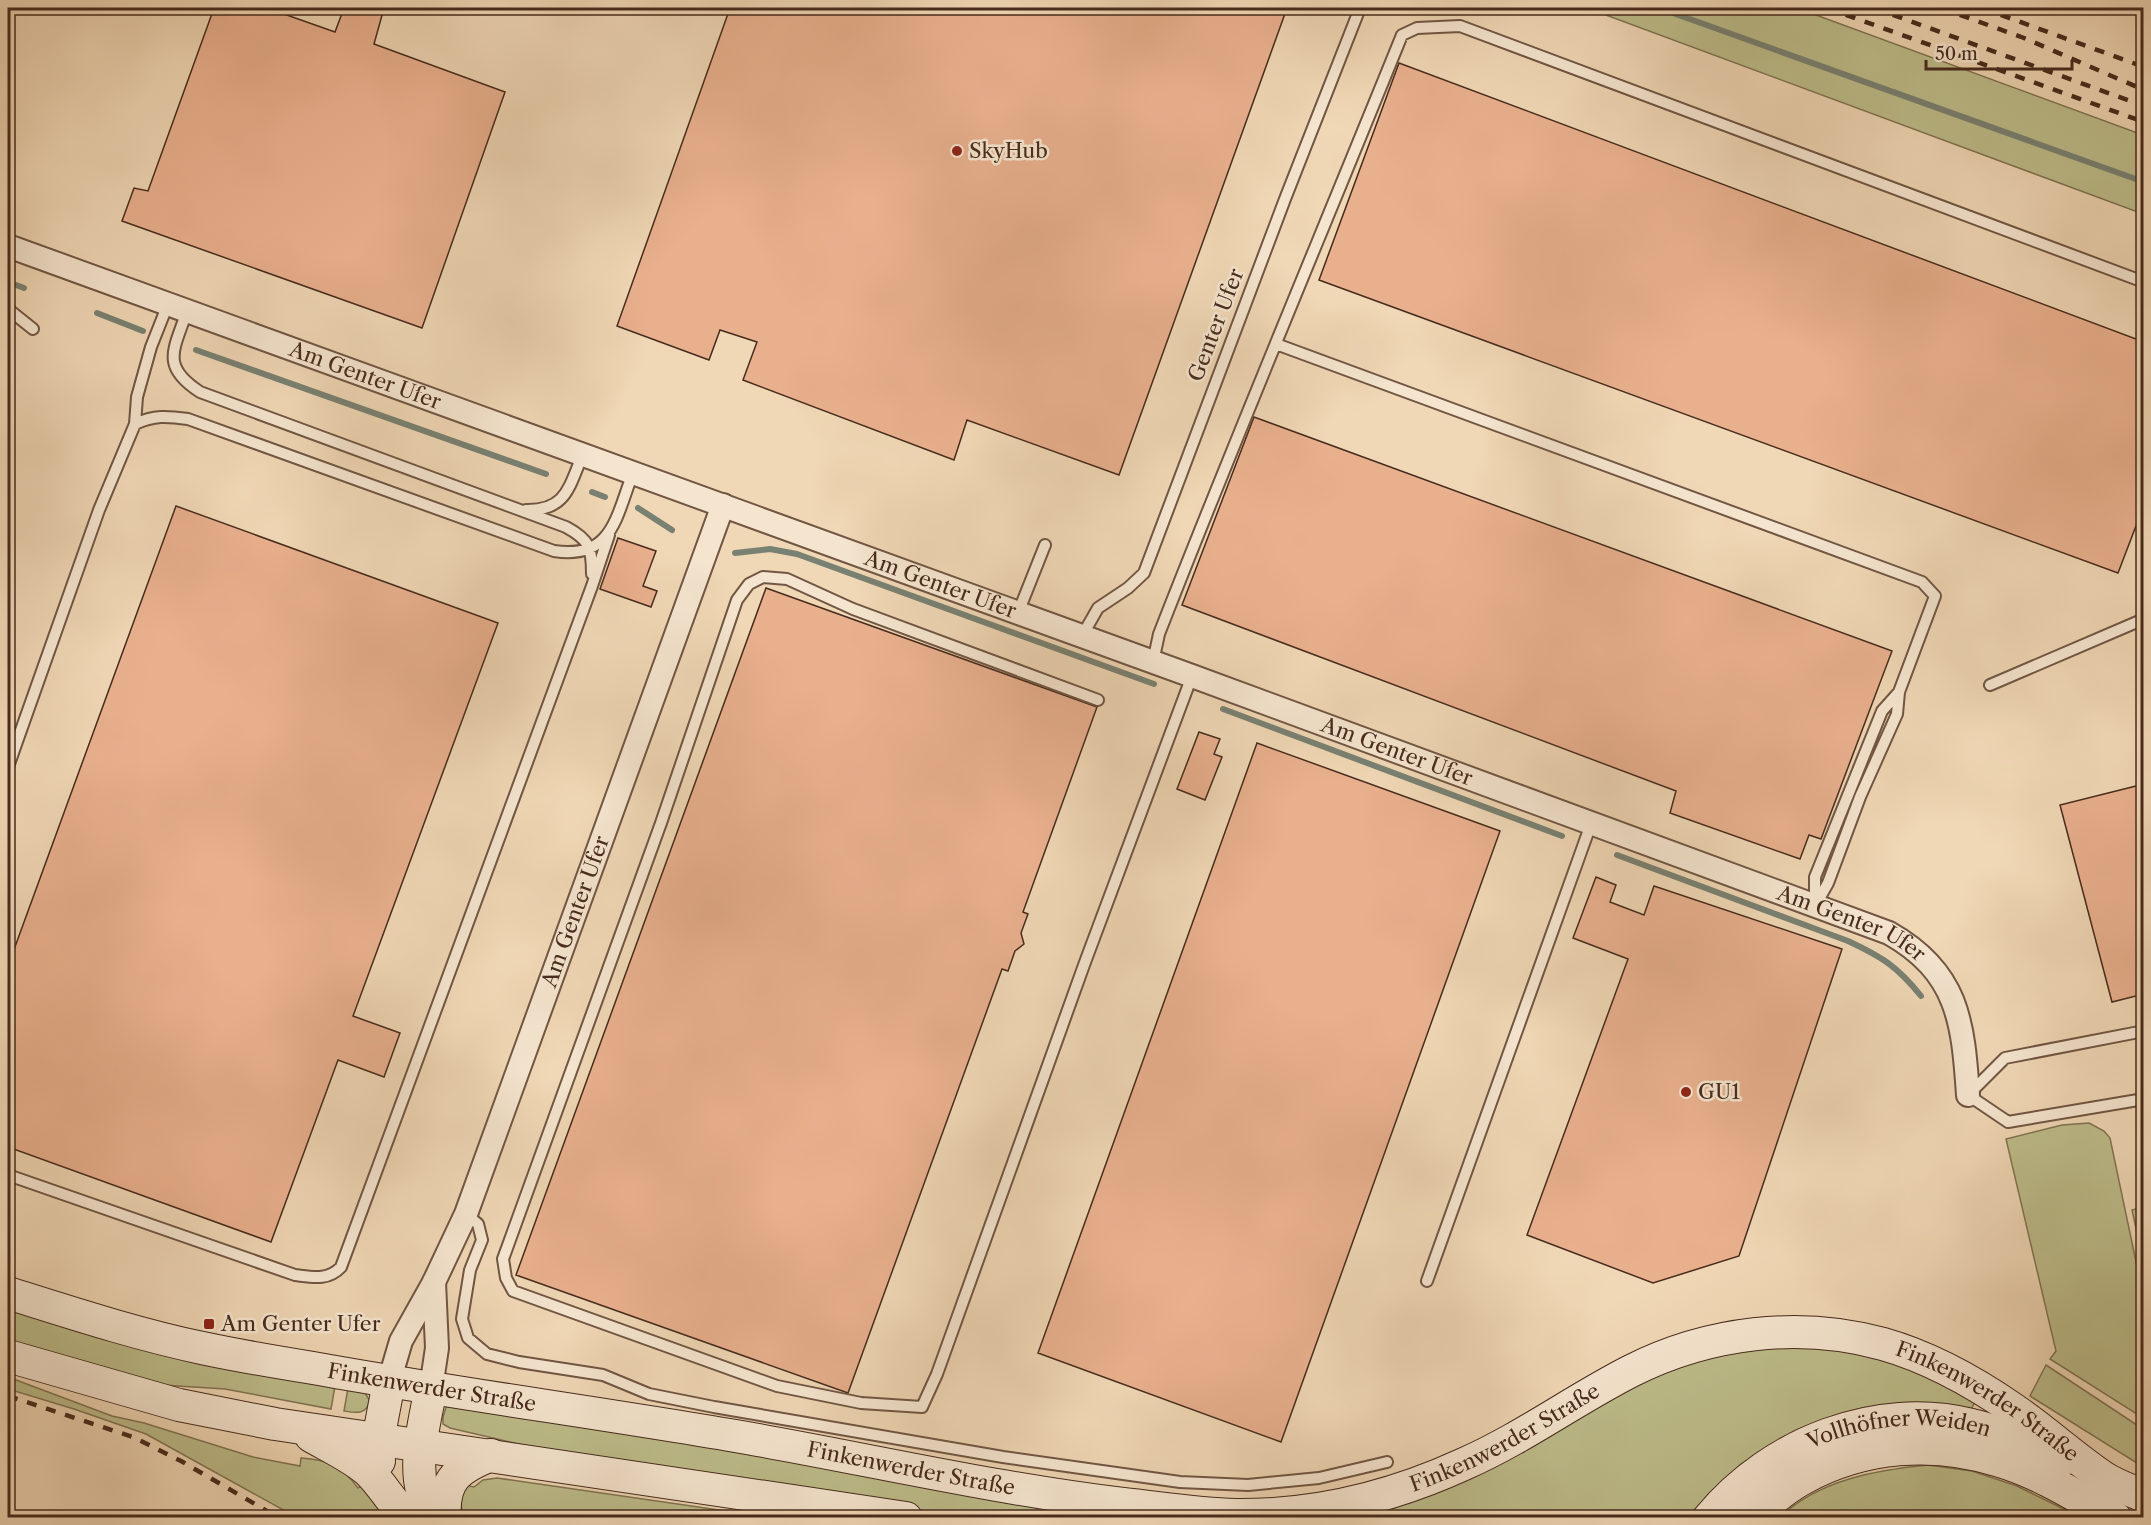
<svg xmlns="http://www.w3.org/2000/svg" width="2151" height="1525" viewBox="0 0 2151 1525" font-family="'Libre Caslon Text',serif">
	<style>
		.green { fill: #bdbd8b; stroke: #827454; stroke-width: 1.5 }
		.lines { fill: none; stroke-linecap: round; stroke-linejoin: round }
		.stream { stroke: #798172; stroke-width: 6 }
		.building { fill: #e9b08e; stroke: #472b1d; stroke-width: 1.5 }
		.service-casing { stroke: #715643; stroke-width: 14 }
		.minor-casing { stroke: #715643; stroke-width: 26 }
		.secondary-casing { stroke: #472b1d; stroke-width: 34 }
		.service { stroke: #f5e5cf; stroke-width: 10 }
		.minor { stroke: #f5e5cf; stroke-width: 22 }
		.secondary { stroke: #f5e5cf; stroke-width: 32 }
		.rail { stroke: #472b1d; stroke-width: 4.5; stroke-dasharray: 10 10; stroke-linecap: butt }
		.poi-dot { fill: #8f2418; stroke: #f5e5cf; stroke-width: 2 }
		.labels { text-anchor: middle; stroke-width: 5; stroke-linejoin: round; paint-order: stroke }
		.poi-label { font-size: 21px; fill: #472b1d; stroke: #f5e5cf; text-anchor: start }
		.street-label { font-size: 21px; fill: #472b1d; stroke: #f5e5cf }
	</style>
	<rect width="100%" height="100%" fill="#f0d7b5"/>
	<filter id="stains"><feTurbulence type="fractalNoise" baseFrequency=".00333" numOctaves="4"/><feColorMatrix values="0 0 0 0 .2 0 0 0 0 .09 0 0 0 0 .02 0 0 0 .5 -.17"/></filter>
	<radialGradient id="worn" r=".72"><stop offset=".6" stop-color="#630" stop-opacity="0"/><stop offset="1" stop-color="#630" stop-opacity=".3"/></radialGradient>
	<!-- green -->
	<path class="green" d="M1587,8H1797L2143,135V214Z
		M2089,1123L2104,1131L2110,1138L2143,1295V1418L2050,1359L2056,1351L2006,1139L2062,1125Z
		M2143,1207H2144L2143,1261L2132,1210Z
		M8,1309L335,1386L331,1409L225,1389L162,1385L8,1344Z
		M1797,1346L1858,1352L1925,1373L1975,1402L1970,1411L1850,1412L1822,1420L1794,1431L1741,1464L1694,1510L1689,1517L1345,1518L1632,1383L1688,1361L1743,1349Z
		M2046,1365L2143,1429V1467L2030,1396Z
		M8,1377L112,1416L144,1423L253,1457L300,1466L301,1458C329,1460 341,1465 358,1488L366,1483L387,1517H296L146,1434L74,1409L8,1389Z
		M348,1388L365,1393L370,1401C366,1415 356,1413 344,1411Z
		M447,1404L700,1444L1119,1517H966L570,1456L450,1428L443,1424V1417Z
		M1928,1465L1972,1471L2017,1486L2080,1517H1780C1819,1480 1876,1470 1928,1465Z
		M497,1478L767,1517H465C459,1508 461,1496 465,1485L474,1487L483,1480Z"/>
	<g class="lines">
		<!-- stream -->
		<path class="stream" d="M1659,8L2144,182
			M8,282L24,288
			M97,313L143,331
			M196,350L546,474
			M592,492L605,497
			M638,508L672,530
			M735,553L770,549L797,554L1154,684
			M1223,709L1562,836
			M1617,855L1848,941C1882,957 1897,966 1921,996"/>
	</g>
	<!-- building -->
	<path class="building" d="M214,8H267L335,32L344,8H384L374,44L505,92L422,328L122,221L134,188L148,191Z
		M730,8H1287L1119,475L967,420L954,460L743,380L757,342L720,330L709,360L617,326Z
		M1399,63L2144,342V505L2118,573L1319,280Z
		M1254,417L1892,651L1821,839L1809,835L1800,859L1670,813L1676,791L1182,605Z
		M176,506L498,623L353,1016L400,1033L384,1077L338,1060L271,1242L8,1147V966Z
		M618,538L656,551L643,586L657,591L651,607L600,589Z
		M766,588L1097,707L1023,912L1028,914L1021,933L1024,944L1015,951L1008,971L1002,969L848,1393L516,1275Z
		M1199,732L1220,739L1214,754L1222,757L1205,800L1177,789Z
		M1257,743L1500,831L1281,1442L1038,1353Z
		M2144,784V994L2112,1002L2060,805Z
		M1596,877L1616,885L1610,902L1644,915L1654,886L1842,949L1739,1256L1653,1283L1527,1235L1628,959L1573,938Z"/>
	<g class="lines">
		<defs>
			<path id="service" d="M8,309L33,329
				M187,311C174,350 160,366 200,392L566,527C590,540 592,548 592,574
				M1276,344L1922,582L1935,596L1899,692L1897,714L1860,797L1828,883L1815,906
				M135,424C154,415 167,416 188,419L554,551C613,560 616,516 633,473
				M526,510C567,511 569,486 583,454
				M1018,613L1045,545
				M1082,636L1098,608L1128,588L1144,573L1285,199L1360,8
				M1153,662L1159,634C1237,434 1321,235 1402,35L1417,28L1460,26L2144,282
				M1990,685L2144,619
				M1098,700L853,609L787,579L763,577L749,584L737,600L661,823L503,1259L506,1278L513,1291L777,1386L861,1403L922,1407L937,1374L1084,965L1192,676
				M8,767L99,510L135,424L137,397L151,347L168,304
				M1815,903V877L1882,711L1899,692
				M2144,1031L2005,1058L1968,1095L2008,1122L2144,1099
				M8,1175L295,1275C312,1277 328,1281 341,1267L592,586L609,535
				M466,1214L478,1224L482,1240L470,1270L462,1319L468,1338L487,1354L519,1362L603,1375L649,1394L714,1407L1003,1457L1180,1482L1248,1485L1319,1478L1387,1462
				M1427,1281L1591,824"/>
			<g id="minor">
				<path id="s1" d="M8,246L1192,676L1889,933C1958,972 1963,1021 1968,1095"/>
				<path id="s2" d="M389,1382L401,1341L434,1282L466,1214L723,505"/>
				<path d="M431,1388L437,1348L434,1282"/>
			</g>
			<g id="secondary">
				<path id="s3" d="M8,1293C72,1313 136,1334 202,1348C239,1356 276,1362 313,1368C457,1394 602,1413 747,1438C872,1460 997,1489 1123,1504C1161,1508 1198,1514 1235,1515C1315,1516 1392,1497 1464,1464C1523,1438 1574,1400 1631,1371C1708,1332 1799,1321 1883,1344C1929,1357 1974,1382 2013,1409C2044,1430 2072,1456 2103,1477C2115,1485 2130,1490 2144,1496"/>
				<path d="M8,1356L179,1405L275,1424L906,1518"/>
				<path d="M431,1388C423,1431 408,1477 433,1518"/>
				<path d="M311,1436C330,1447 352,1457 368,1471C383,1485 392,1504 408,1518"/>
				<path d="M379,1461L378,1440L389,1382"/>
				<path d="M445,1518C442,1479 459,1468 491,1455"/>
				<path id="s4" d="M1709,1518C1771,1443 1877,1401 1972,1425C2003,1432 2033,1448 2062,1460"/>
				<path d="M1751,1518C1767,1504 1783,1489 1802,1479C1863,1445 1934,1440 2000,1461C2040,1473 2078,1497 2115,1518"/>
			</g>
		</defs>
		<!-- service casing -->
		<use href="#service" class="service-casing"/>
		<!-- minor casing -->
		<use href="#minor" class="minor-casing"/>
		<!-- secondary casing -->
		<use href="#secondary" class="secondary-casing"/>
		<!-- service -->
		<use href="#service" class="service"/>
		<!-- minor -->
		<use href="#minor" class="minor"/>
		<!-- secondary -->
		<use href="#secondary" class="secondary"/>
		<!-- rail -->
		<path class="rail" d="M1827,8L2144,122
			M1874,8L2144,106
			M1941,8L2024,38L2144,90
			M1982,8L2144,67
			M8,1396L133,1437L181,1461L279,1518"/>
	</g>
	<!-- markers -->
	<g class="poi-dot">
		<circle cx="957" cy="151" r="6"/>
		<circle cx="1686" cy="1092" r="6"/>
		<rect x="203" y="1318" width="12" height="12" rx="3"/>
	</g>
	<g class="labels">
		<!-- poi labels -->
		<g class="poi-label">
			<text x="969" y="158">SkyHub</text>
			<text x="1698" y="1099">GU1</text>
			<text x="221" y="1331">Am Genter Ufer</text>
		</g>
		<!-- street labels -->
		<g class="street-label">
			<text transform="translate(1216 325) rotate(-69)" y="7">Genter Ufer</text>
			<text dy="7" stroke="none"><textPath href="#s1" startOffset="380">Am Genter Ufer</textPath></text>
			<text dy="7" stroke="none"><textPath href="#s1" startOffset="992">Am Genter Ufer</textPath></text>
			<text dy="7" stroke="none"><textPath href="#s1" startOffset="1478">Am Genter Ufer</textPath></text>
			<text dy="7" stroke="none"><textPath href="#s2" startOffset="507">Am Genter Ufer</textPath></text>
			<text dy="7" stroke="none"><textPath href="#s1" startOffset="1964">Am Genter Ufer</textPath></text>
			<text dy="7" stroke="none"><textPath href="#s3" startOffset="435">Finkenwerder Straße</textPath></text>
			<text dy="7" stroke="none"><textPath href="#s3" startOffset="2055">Finkenwerder Straße</textPath></text>
			<text dy="7" stroke="none"><textPath href="#s3" startOffset="1533">Finkenwerder Straße</textPath></text>
			<text dy="7" stroke="none"><textPath href="#s4" startOffset="219">Vollhöfner Weiden</textPath></text>
			<text dy="7" stroke="none"><textPath href="#s3" startOffset="921">Finkenwerder Straße</textPath></text>
		</g>
	</g>
	<!-- margin -->
	<rect width="2151" height="1525" fill="none" stroke="#f0d7b5" stroke-width="30"/>
	<rect x="9" y="9" width="2133" height="1507" fill="none" stroke="#472b1d" stroke-width="3"/>
	<rect x="15" y="15" width="2121" height="1495" fill="none" stroke="#472b1d" stroke-width="1.5"/>
	<!-- scale -->
	<path d="M1926 60v9h146v-9" fill="none" stroke="#472b1d" stroke-width="3"/>
	<text x="1935" y="60" font-size="18" fill="#472b1d" stroke="#f5e5cf" stroke-width="4.5" paint-order="stroke">50 m</text>
	<rect width="100%" height="100%" filter="url(#stains)"/>
	<rect width="100%" height="100%" fill="url(#worn)"/>
</svg>
